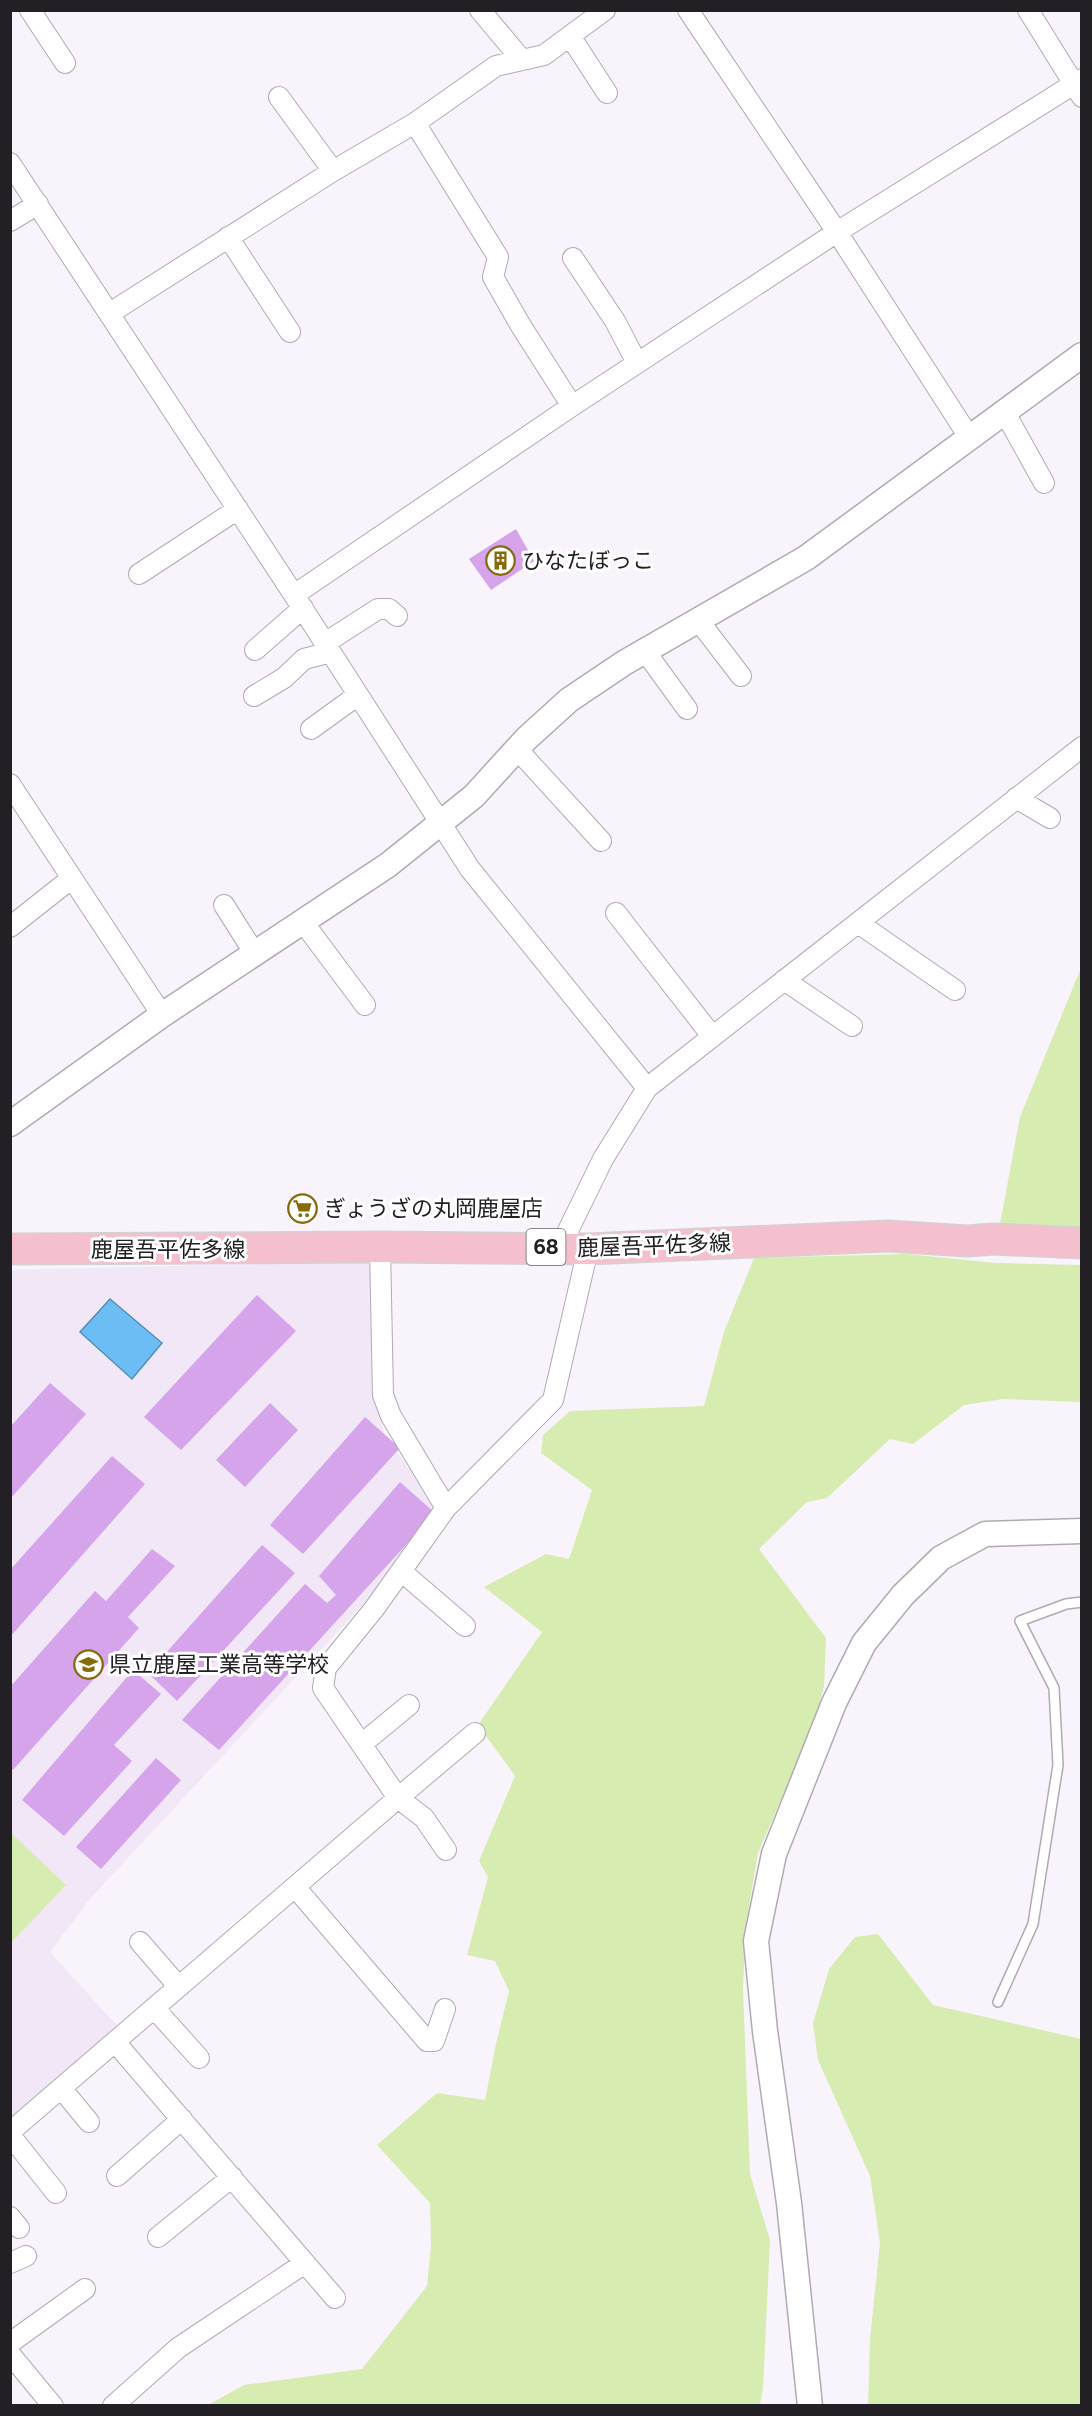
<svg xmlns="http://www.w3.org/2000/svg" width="1092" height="2416" viewBox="0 0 1092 2416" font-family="Figtree,'Noto Sans JP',sans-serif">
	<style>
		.built { fill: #f1e7f7 }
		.green { fill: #d7ecb0 }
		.water { fill: #6cbdf3; stroke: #568eb5; stroke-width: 1.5 }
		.building { fill: #d5a4eb }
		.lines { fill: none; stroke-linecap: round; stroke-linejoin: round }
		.service-casing { stroke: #b0aab3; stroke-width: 12 }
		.minor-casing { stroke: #b0aab3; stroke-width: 22 }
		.tertiary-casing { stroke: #b0aab3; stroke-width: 27 }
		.primary-casing { stroke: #d3d2d3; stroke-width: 33 }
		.service { stroke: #fff; stroke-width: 9 }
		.minor { stroke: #fff; stroke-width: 20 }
		.tertiary { stroke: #fff; stroke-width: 24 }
		.primary { stroke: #f5c0cd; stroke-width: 30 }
		.labels { text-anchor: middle; stroke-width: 6; stroke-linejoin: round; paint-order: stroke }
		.shield { fill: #fff; stroke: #646366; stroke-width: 1.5 }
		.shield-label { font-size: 21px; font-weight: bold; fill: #222024 }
		.poi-label { font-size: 22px; fill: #222024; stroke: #fff; text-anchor: start }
		.street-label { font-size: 22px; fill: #222024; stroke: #fff }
	</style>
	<rect width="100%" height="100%" fill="#f9f3fc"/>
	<!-- built -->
	<path class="built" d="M372,1261L371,1366L384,1434L444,1517L89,1900L50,1952L119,2028L11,2117V1270Z"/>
	<!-- green -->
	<path class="green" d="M1081,968V1228L999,1229L1020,1117Z
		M906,1254L996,1263L1081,1265V1402L1003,1399L964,1405L913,1444L890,1439L827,1498L807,1502L759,1549L826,1638L824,1686L815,1720L758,1853L746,1923L743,1989L750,2174L770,2240L763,2389L760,2405L206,2406L244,2385L362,2369L427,2286L431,2247L430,2203L377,2145L437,2093L485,2100L496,2044L509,1991L495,1961L467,1955L488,1877L479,1861L515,1776L478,1725L542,1632L484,1587L546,1554L569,1559L592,1490L541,1453L543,1435L570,1411L704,1406L724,1332L754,1258Z
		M11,1833L66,1885L11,1943H10Z
		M878,1934L933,2005L1081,2039V2405H868L870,2339L880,2243L870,2176L818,2060L813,2023L829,1969L855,1937Z"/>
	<!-- water -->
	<path class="water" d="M110,1299L162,1343L132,1379L80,1332Z"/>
	<!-- building -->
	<path class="building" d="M516,529L534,561L491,590L469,559Z
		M257,1295L296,1331L181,1450L144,1417Z
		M50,1383L86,1414L10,1499V1427Z
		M270,1403L298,1430L245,1487L216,1460Z
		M365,1417L400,1448L303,1554L270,1525Z
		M112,1456L145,1484L10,1637V1570Z
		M400,1482L435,1513L219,1750L182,1720L305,1584L327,1603L336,1595L319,1576Z
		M262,1545L295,1573L177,1701L148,1673Z
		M152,1549L175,1566L128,1617L139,1628L13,1770L10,1768V1687L95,1591L106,1601Z
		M133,1670L161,1694L114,1745L132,1761L64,1836L22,1800Z
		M156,1758L181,1780L101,1869L76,1847Z"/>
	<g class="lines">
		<defs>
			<path id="service" d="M998,2002L1033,1924L1058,1765L1054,1688L1020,1621L1066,1604L1082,1602"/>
			<path id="minor" d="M30,10L65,63
				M480,10L522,60
				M688,10L837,232L969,437
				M1028,10L1082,97
				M570,36L607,93
				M279,97L333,171
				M415,123L498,257L493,277L521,326L572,406
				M10,163L294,595L470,869L647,1088
				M10,221L38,204
				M228,237L290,332
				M573,258L615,321L637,363
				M110,313L333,171L415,123L496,66L544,55L605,10
				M1004,411L1044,483
				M139,574L238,509
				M294,595L572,406L837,232L1082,79
				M698,620L741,676
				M325,643L378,609H389L397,616
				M255,650L303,608
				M645,651L687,709
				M254,696L284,678L304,659L331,652
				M311,729L358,695
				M517,749L601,841
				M10,784L162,1015
				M1016,798L1050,818
				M224,905L255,954
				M616,913L712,1036
				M303,922L365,1005
				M858,923L955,990
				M10,927L72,878
				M784,980L852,1026
				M380,1247L383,1395L391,1416L446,1508
				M560,1247L603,1159L647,1088L1082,747
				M401,1571L465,1626
				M363,1743L409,1705
				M446,1850L424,1818L398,1798L475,1733
				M295,1887L427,2041H434L445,2009
				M140,1942L179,1987
				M154,2008L199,2058
				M115,2042L335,2298
				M61,2088L89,2122
				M10,2132L398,1798L323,1688L326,1668L374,1609L446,1508L553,1400L588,1249
				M10,2135L56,2193
				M117,2176L182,2119
				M10,2217L19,2228
				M158,2237L232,2177
				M10,2263L26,2256
				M10,2343L85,2289
				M10,2354L53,2406
				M113,2406L178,2348L305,2263"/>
			<path id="tertiary" d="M10,1124L162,1015L388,865L474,796L526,739L569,700L624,663L806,558L1082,355
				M810,2406L789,2203L765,2031L756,1941L774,1854L834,1703L864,1643L903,1595L941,1558L985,1534L1082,1531"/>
			<path id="primary" d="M10,1249L380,1247L588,1249L888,1236L967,1241L993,1239L1082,1243"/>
		</defs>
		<!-- service casing -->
		<use href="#service" class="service-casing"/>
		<!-- minor casing -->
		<use href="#minor" class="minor-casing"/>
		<!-- tertiary casing -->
		<use href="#tertiary" class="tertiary-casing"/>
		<!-- primary casing -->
		<use href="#primary" class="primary-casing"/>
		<!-- service -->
		<use href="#service" class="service"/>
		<!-- minor -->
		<use href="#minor" class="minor"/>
		<!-- tertiary -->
		<use href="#tertiary" class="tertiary"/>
		<!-- primary -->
		<use href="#primary" class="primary"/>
	</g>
	<!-- icons -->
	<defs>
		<symbol id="building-ring" viewBox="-11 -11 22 22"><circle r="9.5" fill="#fff" stroke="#866b08" stroke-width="1.5"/><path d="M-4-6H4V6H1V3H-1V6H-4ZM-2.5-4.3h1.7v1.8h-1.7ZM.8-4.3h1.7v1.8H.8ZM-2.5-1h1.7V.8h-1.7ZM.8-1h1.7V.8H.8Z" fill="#866b08"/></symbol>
		<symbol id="supermarket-ring" viewBox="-11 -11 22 22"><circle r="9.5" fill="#fff" stroke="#866b08" stroke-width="1.5"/><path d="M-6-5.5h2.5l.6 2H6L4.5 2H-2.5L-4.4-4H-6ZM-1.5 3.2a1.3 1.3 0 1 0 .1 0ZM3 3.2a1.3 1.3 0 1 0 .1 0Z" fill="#866b08"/></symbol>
		<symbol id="school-ring" viewBox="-11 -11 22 22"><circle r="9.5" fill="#fff" stroke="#866b08" stroke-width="1.5"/><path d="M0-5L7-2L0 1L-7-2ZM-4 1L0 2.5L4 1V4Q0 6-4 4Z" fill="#866b08"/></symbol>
	</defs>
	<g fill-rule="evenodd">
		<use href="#building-ring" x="484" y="544" width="33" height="33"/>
		<use href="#supermarket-ring" x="286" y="1192" width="33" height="33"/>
		<use href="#school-ring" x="72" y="1648" width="33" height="33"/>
	</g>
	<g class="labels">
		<!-- shield labels -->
		<rect class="shield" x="526.5" y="1229" width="39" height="36" rx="4.5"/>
		<g class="shield-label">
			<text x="546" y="1254">68</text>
		</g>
		<!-- poi labels -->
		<g class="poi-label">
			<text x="522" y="568">ひなたぼっこ</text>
			<text x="324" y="1216">ぎょうざの丸岡鹿屋店</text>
			<text x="109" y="1672">県立鹿屋工業高等学校</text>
		</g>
		<!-- street labels -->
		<g class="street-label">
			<text transform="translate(654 1245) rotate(-2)" y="8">鹿屋吾平佐多線</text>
			<text x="168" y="1257">鹿屋吾平佐多線</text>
		</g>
	</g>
	<!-- border -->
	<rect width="1092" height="2416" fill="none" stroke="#222024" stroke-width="24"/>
</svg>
